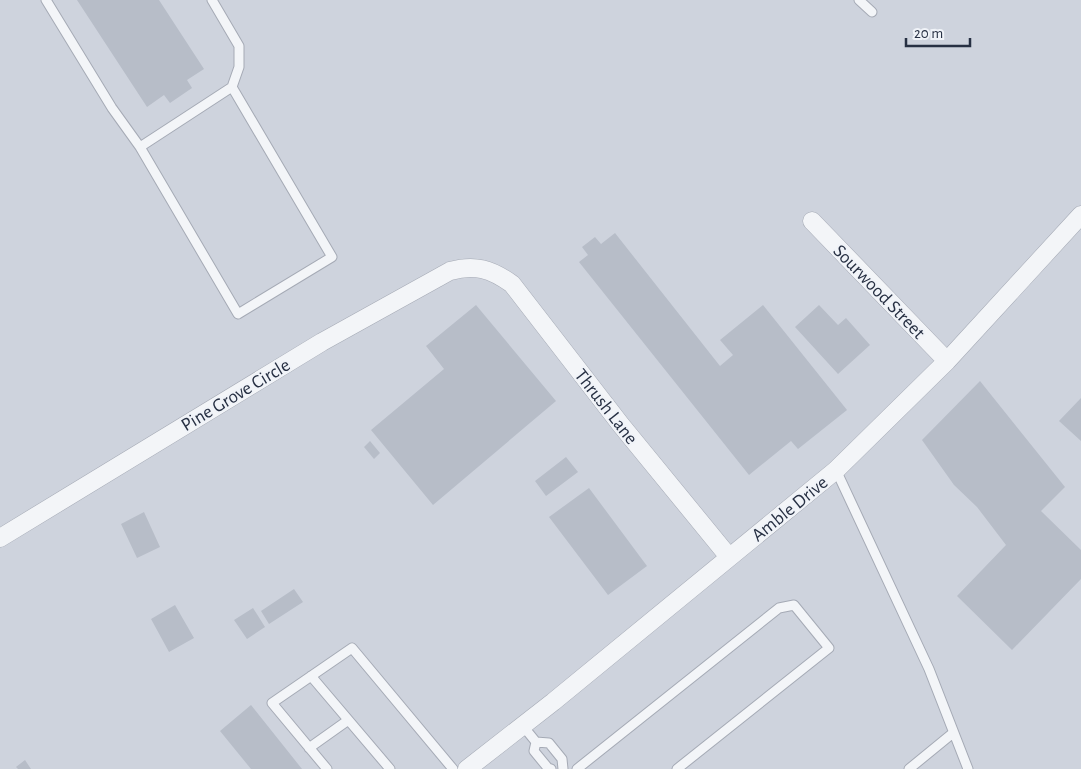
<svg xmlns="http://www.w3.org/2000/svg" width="1081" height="769" viewBox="0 0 1081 769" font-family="'Alegreya Sans',sans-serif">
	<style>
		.built { fill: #ced3dd }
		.building { fill: #b7bdc8 }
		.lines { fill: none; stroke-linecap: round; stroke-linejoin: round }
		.lane-casing { stroke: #a5aab5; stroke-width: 11 }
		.street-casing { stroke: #a5aab5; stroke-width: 19 }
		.lane { stroke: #f3f5f8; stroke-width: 9 }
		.street { stroke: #f3f5f8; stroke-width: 18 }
		.labels { text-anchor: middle; stroke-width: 4; stroke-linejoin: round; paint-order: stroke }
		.street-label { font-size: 19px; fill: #273043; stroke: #f0f3f8 }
	</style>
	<rect width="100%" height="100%" fill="#e0e4ea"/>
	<!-- built -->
	<path class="built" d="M0,0H1081V769H0Z"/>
	<!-- building -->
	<path class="building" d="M77,0H159L204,69L187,80L192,88L170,103L164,95L147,107Z
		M615,233L720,366L733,355L720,340L763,305L847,410L798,449L791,441L749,475L579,262L588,255L582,247L595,237L601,244Z
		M476,305L556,401L433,505L371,430L444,369L426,346Z
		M819,305L838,325L846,318L870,345L838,374L795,327Z
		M980,381L1065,487L1041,511L1081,550V579L1012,650L957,596L1006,545L977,507L954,485L922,440Z
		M1081,398V441L1059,421Z
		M370,441L380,453L374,459L364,447Z
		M566,457L578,472L546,496L535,481Z
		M589,488L647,566L608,595L549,517Z
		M144,512L160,547L137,558L121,524Z
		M294,589L303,602L269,624L261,611Z
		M175,605L194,638L169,652L151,619Z
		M253,608L265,627L247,639L234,620Z
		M251,705L302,769H251L220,731Z
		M25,760L31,769H18L16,767Z"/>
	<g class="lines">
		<defs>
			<path id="lane" d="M46,0L112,108L140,147L232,87L239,67V46L212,0
				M859,0L872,12
				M140,147L238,314L332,257L232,87
				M836,470L929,669L968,769
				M311,676L390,769
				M523,726L536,742L534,751L548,768L551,769
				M536,742L549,743L562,759L563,769
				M309,748L347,721
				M327,769L272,703L352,648L453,769
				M577,769L779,608L794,605L829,648L677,769
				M909,769L953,733"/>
			<path id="street" d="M812,221L947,361
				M0,538L322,342L450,271C475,264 491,269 512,284L621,425L729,557
				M467,769L553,702L836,470L947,361L1081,215"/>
		</defs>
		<!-- lane casing -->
		<use href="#lane" class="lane-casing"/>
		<!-- street casing -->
		<use href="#street" class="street-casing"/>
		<!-- lane -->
		<use href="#lane" class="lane"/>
		<!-- street -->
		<use href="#street" class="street"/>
	</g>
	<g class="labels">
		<!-- street labels -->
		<g class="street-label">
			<text transform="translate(880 291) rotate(46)" y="7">Sourwood Street</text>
			<text transform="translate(235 394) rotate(-31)" y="7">Pine Grove Circle</text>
			<text transform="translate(607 406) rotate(52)" y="7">Thrush Lane</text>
			<text transform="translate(789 508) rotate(-39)" y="7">Amble Drive</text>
		</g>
	</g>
	<!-- scale -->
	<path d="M906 38v8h64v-8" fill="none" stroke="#273043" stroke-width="2.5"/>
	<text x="914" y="38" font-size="15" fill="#273043" stroke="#f0f3f8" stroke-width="4" paint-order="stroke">20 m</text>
</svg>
